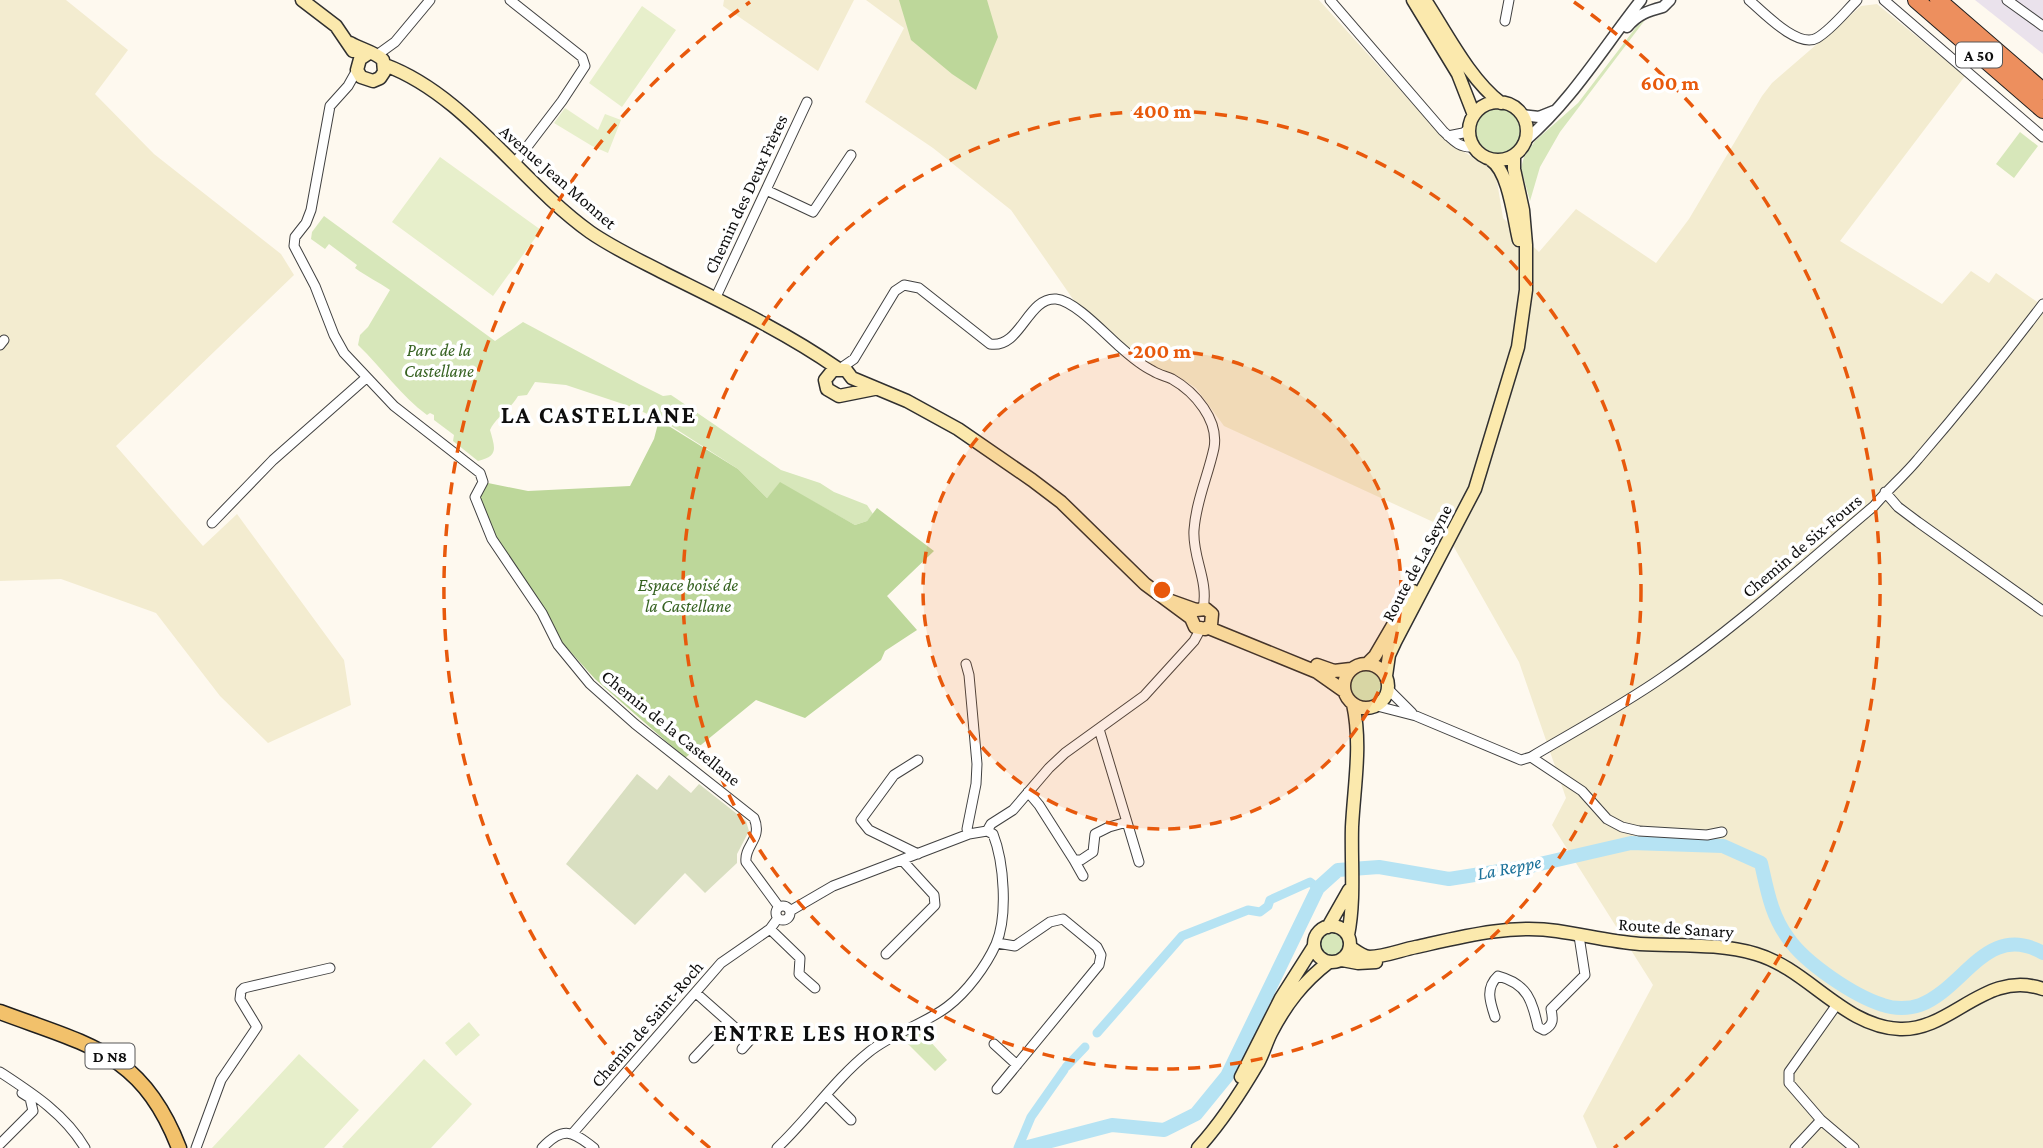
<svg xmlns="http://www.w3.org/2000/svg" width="2043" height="1148" viewBox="0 0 2043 1148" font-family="'Crimson Pro',serif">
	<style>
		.industrial { fill: #eae2ec }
		.farmland { fill: #f3ecd0 }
		.green { fill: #d7e7ba }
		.forest { fill: #bdd79a }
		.cemetery { fill: #d9dfc1 }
		.pitch { fill: #e7efcb }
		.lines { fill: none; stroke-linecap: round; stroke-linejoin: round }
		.canal { stroke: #b6e3f3; stroke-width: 9 }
		.river { stroke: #b6e3f3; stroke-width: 14 }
		.minor-casing { stroke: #414141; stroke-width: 11 }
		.tertiary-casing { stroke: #414141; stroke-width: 13 }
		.secondary-casing { stroke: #303030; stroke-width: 15 }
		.primary-casing { stroke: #1f1f1f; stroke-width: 17 }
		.motorway-casing { stroke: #1f1f1f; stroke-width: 18 }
		.minor { stroke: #fff; stroke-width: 9 }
		.tertiary { stroke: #fff; stroke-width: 10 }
		.secondary { stroke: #fbe9ad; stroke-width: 12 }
		.primary { stroke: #f2c16b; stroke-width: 14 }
		.motorway { stroke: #ed8f5e; stroke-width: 16 }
		.ring { fill: none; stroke: #e8590c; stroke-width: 3.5; stroke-dasharray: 12 9 }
		.labels { text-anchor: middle; stroke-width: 7; stroke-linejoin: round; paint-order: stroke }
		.shield { fill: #fff; stroke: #565656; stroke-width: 2 }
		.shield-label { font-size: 16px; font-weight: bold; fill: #0e0e0e }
		.street-label { font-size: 18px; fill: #0e0e0e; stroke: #fff }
		.park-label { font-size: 18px; font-style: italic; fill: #366221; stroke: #fff }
		.water-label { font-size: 19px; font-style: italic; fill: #1d729a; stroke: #fff }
		.district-label { font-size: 24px; font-weight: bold; letter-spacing: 2px; fill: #0e0e0e; stroke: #fff }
		.centre { fill: #e8590c; stroke: #fff; stroke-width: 3.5 }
		.ring-label { font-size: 21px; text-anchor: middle; font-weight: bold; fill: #e8590c; stroke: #fff; stroke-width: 7; stroke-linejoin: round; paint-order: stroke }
	</style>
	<rect width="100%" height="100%" fill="#fef9ef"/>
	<!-- industrial -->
	<path class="industrial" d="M1975,0H2043V54Z"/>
	<!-- farmland -->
	<path class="farmland" d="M0,0H66L128,50L95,94L154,154L281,254L294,275L116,446L203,546L237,514L344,660L351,705L268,743L220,696L156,613L61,579L0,581Z
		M724,0H854L818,71L723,6Z
		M866,0H1319L1448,143L1487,165L1496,175L1503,218L1539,252L1576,209L1656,263L1689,219L1762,96L1772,83L1861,6L1877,4L1965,76L1840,241L1942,304L1971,271L1989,283L1996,273L2043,306V1148H1597L1583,1116L1653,985L1552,825L1566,798L1519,662L1442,526L1224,426L1196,388L1176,375L1157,369L1116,341L1075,302L1011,210L933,148L865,102L904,28Z"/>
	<!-- green -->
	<path class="green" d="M1645,20L1560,132L1540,167L1530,201L1521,168L1524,157L1535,141L1578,103L1637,26Z
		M1469 131a29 29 0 1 1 58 0a29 29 0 1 1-58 0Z
		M2020,132L2038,146L2014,178L1996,164Z
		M324,216L495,341L523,322L639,384L663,396L671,395L677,399L781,470L820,483L834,492L867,505L873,514L867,521L855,525L780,483L767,498L738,469L665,422L632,407L566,385L535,382L527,395L518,396C510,410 496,417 490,430C495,448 499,456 478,461L453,441L454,435L434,420V415L430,413L427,415C401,396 382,368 358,345L360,335L368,327L390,290C379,282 367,277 355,268L357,265L329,244L325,249L311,239L312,232Z
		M1344 686a22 22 0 1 1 44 0a22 22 0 1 1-44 0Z
		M1314 944a18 18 0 1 1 36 0a18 18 0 1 1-36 0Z
		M920,1030L947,1060L935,1071L902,1038Z"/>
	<!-- forest -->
	<path class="forest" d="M899,0H987L998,37L976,90L952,74L911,40Z
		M659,420L738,469L767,498L780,482L855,525L867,521L877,508L934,551L887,596L917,630L885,651L881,660L805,718L756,700L685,758L595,679L560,640L512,567L479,504L481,488L488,483L528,491L630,486L654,439Z"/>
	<!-- cemetery -->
	<path class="cemetery" d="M637,774L657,790L669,775L691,793L699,784L746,821L749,831L737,854V863L705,893L685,873L635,925L566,864Z"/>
	<!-- pitch -->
	<path class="pitch" d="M642,6L676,30L622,107L589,83Z
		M565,108L598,130L605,114L621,120L608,153L592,146L554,123Z
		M440,157L541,230L493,296L392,222Z
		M469,1022L480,1035L456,1056L445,1043Z
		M299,1054L359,1110L324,1148H212Z
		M424,1059L472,1104L431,1148H344L342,1147Z"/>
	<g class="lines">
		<!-- canal -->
		<path class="canal" d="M1097,1033L1182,936L1248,910L1260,912L1268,906L1270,900L1310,882L1318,888
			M1066,1067L1085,1047
			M1018,1148L1031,1117L1064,1070"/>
		<!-- river -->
		<path class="river" d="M1024,1148L1112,1125L1164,1130L1196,1114L1227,1076L1318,888L1338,870L1379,867L1449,879L1531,866L1631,843L1723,846L1761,863C1767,889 1771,915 1788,938C1805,963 1854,996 1883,1005C1894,1009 1909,1009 1920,1005C1965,988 1987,921 2043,953"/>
		<defs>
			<path id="minor" d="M510,0L582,57L585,66L562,101L514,164
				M1330,0L1443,131C1453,140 1459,148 1473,147
				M1749,0C1763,12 1798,49 1817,38C1832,29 1845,12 1857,0
				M1884,0L2043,137
				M2007,0L2043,26
				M1505,21L1509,0
				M377,55L395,42L430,0
				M357,70L348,86L330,106L311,210L306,223L295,237L294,246L315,286L334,335L344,353L394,406L480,473L483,482L475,497L492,539L542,613L558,645L590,684L635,724L754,818C763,839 744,845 746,862L779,907
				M1448,136L1463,133L1469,129
				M766,190L813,212L851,155
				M715,299L807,102
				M0,345L4,340
				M841,368L854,359L895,291L904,285L919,288L990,344C1021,349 1027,297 1056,299C1075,301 1104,333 1119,346C1129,355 1140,365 1153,371C1159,375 1166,376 1172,379C1195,392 1219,420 1214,448C1208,476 1196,501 1194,530C1192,557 1209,581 1203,608
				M1885,492L1898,507L1918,522L2043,611
				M212,523L273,460L366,378
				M966,664L969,675L977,764L976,784L967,829L969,834
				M1388,689L1412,713
				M1377,706L1416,716L1521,760L1531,757C1575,731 1621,706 1663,677C1738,626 1805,564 1874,506C1888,489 1904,476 1918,459C1962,408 2003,357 2043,304
				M1531,757L1582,791L1607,819L1622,827L1639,831L1707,835L1722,832
				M918,760L894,775L861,820L869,830L918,854
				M1028,792L1039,805L1074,860H1081L1093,852L1095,834L1109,827L1127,822L1099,729
				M1127,822L1139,862
				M991,824L1013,810L1049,768L1065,753L1144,696L1194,641L1200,630
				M1074,860L1083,876
				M776 913a7 7 0 1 1 14 0a7 7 0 1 1-14 0Z
				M790,911L833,886L969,834L987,831
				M770,929L800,958L799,974L815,988
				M997,943L1015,946L1050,922L1063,919L1097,947L1101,955L1099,965L997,1089
				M886,954L935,905L934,895L902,860
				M696,993L749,1040
				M1838,1003L1789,1072V1083L1821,1120L1854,1148
				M1495,1017C1490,1002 1485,988 1498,976C1528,984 1532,1001 1538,1027L1544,1030C1554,1025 1553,1019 1551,1009L1585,975L1579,936
				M994,1044L1017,1065
				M742,1049L757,1032
				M694,1058L728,1022
				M0,1072C32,1093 65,1114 85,1148
				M826,1095L851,1120
				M573,1133L721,963L770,929L778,918
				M0,1144L33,1111L30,1098L22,1093
				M196,1148L221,1080L257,1027L240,999L241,991L244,988L330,968
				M542,1148C563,1126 572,1131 594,1148
				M777,1148C809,1118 834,1080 869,1052C892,1033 923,1025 947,1007C967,992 986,966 996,944C1008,916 1004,862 993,834L987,831L991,824
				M1795,1148L1821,1120"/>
			<path id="tertiary" d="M1627,27C1638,14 1648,11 1663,7L1670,0
				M1522,115L1539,117L1554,111
				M1526,140C1572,100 1603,48 1641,0"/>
			<path id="secondary" d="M302,0L336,26L353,51
				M1413,0L1458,74L1474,115
				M1425,0C1446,32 1470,80 1501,103
				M350,43C360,49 375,52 383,60L384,72L380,78L373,81L361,77L357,70L360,59L369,53
				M385,65C466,95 520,182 590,232C613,248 639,260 664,273C722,302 784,331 837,368
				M1469 131a29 29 0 1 1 58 0a29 29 0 1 1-58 0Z
				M1491,160C1509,171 1514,220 1519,240
				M874,389L839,396L827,389L825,380L833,370H846L852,378L907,401L958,429L1032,480L1061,502L1145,584L1191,618L1195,627L1205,629L1211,625L1212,614L1206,609L1196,610L1168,600
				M1209,628L1317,672L1344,691
				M1344 686a22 22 0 1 1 44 0a22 22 0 1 1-44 0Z
				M1367,664L1375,656L1413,591
				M1317,665L1334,671L1351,669
				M1386,676L1389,655L1395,642L1475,489L1518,347L1526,290V245L1523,210L1514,169V156
				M1314 944a18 18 0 1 1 36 0a18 18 0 1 1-36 0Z
				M1328,927L1349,890
				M1348,935C1355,900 1351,863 1352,827C1354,786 1362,745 1353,704
				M1350,947C1356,951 1362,956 1369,957C1384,957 1401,950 1416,947C1461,937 1510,924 1557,931C1585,935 1612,942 1640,944C1679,946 1719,943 1756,954C1808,969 1844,1027 1900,1029C1952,1031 1985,969 2043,989
				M1342,960L1358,963L1376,962
				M1241,1077L1281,998L1314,946
				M1198,1148C1221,1123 1241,1092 1258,1063C1263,1054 1266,1043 1271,1033C1286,1004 1303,982 1329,962"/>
			<path id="primary" d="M0,1012C88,1045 142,1052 179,1148"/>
			<path id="motorway" d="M1916,0L2043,110
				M1938,0L2043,91"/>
		</defs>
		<!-- minor casing -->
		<use href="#minor" class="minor-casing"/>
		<!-- tertiary casing -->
		<use href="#tertiary" class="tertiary-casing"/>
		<!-- secondary casing -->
		<use href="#secondary" class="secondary-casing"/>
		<!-- primary casing -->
		<use href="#primary" class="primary-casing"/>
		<!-- motorway casing -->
		<use href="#motorway" class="motorway-casing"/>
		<!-- minor -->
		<use href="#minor" class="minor"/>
		<!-- tertiary -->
		<use href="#tertiary" class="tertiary"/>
		<!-- secondary -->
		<use href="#secondary" class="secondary"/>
		<!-- primary -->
		<use href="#primary" class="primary"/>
		<!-- motorway -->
		<use href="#motorway" class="motorway"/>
	</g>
	<!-- distance rings -->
	<circle cx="1162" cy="590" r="239" fill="#e8590c" fill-opacity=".12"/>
	<g class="ring">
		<circle cx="1162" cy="590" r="239"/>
		<circle cx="1162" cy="590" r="479"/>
		<path d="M710 1148A718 718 0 0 1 750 2M1574 2A718 718 0 0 1 1614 1148"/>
	</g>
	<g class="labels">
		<!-- shield labels -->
		<g class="shield">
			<rect x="1956" y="42.5" width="46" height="25" rx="5"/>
			<rect x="85.5" y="1043.5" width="49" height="25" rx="5"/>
		</g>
		<g class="shield-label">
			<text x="1979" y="61">A 50</text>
			<text x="110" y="1062">D N8</text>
		</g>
		<!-- street labels -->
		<g class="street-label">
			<text transform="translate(558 177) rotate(41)" y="6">Avenue Jean Monnet</text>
			<text transform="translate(746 194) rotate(-65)" y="6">Chemin des Deux Frères</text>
			<text transform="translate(1802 546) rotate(-40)" y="6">Chemin de Six-Fours</text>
			<text transform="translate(1417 563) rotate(-62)" y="6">Route de La Seyne</text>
			<text transform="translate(671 728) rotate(39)" y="6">Chemin de la Castellane</text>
			<text transform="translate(1676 928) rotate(4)" y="6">Route de Sanary</text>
			<text transform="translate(647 1024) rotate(-49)" y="6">Chemin de Saint-Roch</text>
		</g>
		<!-- park labels -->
		<g class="park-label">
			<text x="439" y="356">Parc de la<tspan x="439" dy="21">Castellane</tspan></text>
			<text x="688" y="591">Espace boisé de<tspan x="688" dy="21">la Castellane</tspan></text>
		</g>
		<!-- water labels -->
		<g class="water-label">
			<text transform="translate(1509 867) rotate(-11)" y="7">La Reppe</text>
		</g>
		<!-- district labels -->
		<g class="district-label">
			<text x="599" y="423">LA CASTELLANE</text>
			<text x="825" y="1041">ENTRE LES HORTS</text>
		</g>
	</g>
	<circle cx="1162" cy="590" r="10" class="centre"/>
	<g class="ring-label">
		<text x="1670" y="90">600 m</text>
		<text x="1162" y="118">400 m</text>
		<text x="1162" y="358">200 m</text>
	</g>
</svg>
